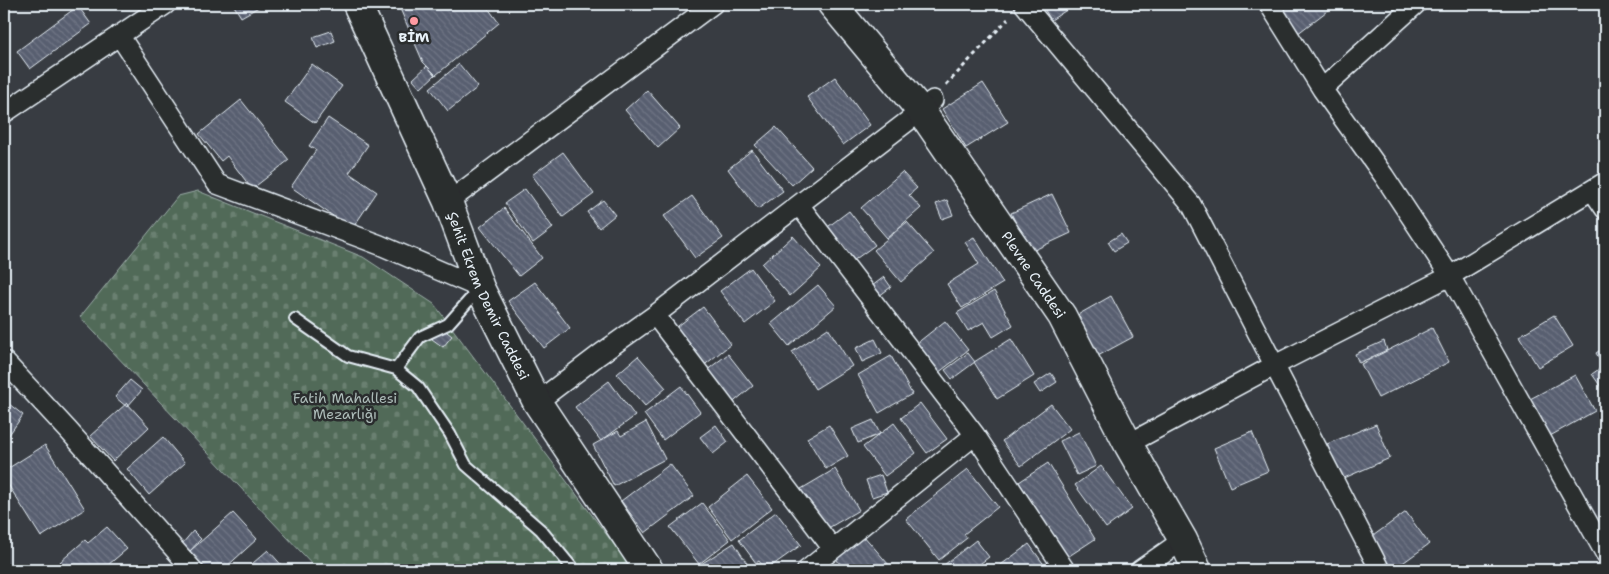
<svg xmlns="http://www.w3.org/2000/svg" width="1609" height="574" viewBox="0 0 1609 574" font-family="'Shantell Sans',sans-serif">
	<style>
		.cemetery { fill: url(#cemetery-stones); stroke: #9caea8 }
		.building { fill: url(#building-back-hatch); stroke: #e8f1f8 }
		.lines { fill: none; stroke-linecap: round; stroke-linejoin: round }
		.lane-casing { stroke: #e8f1f8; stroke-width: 14 }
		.street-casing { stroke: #e8f1f8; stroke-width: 22 }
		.secondary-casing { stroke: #e8f1f8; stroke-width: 31 }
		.path { stroke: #e8f1f8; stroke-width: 3; stroke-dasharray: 4 4; stroke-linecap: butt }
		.lane { stroke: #2a2d2e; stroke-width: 10 }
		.street { stroke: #2a2d2e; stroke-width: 19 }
		.secondary { stroke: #2a2d2e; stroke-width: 28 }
		.poi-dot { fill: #ff9aa2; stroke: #2a2d2e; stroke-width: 2 }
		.labels { text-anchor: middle; stroke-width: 5; stroke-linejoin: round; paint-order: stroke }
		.poi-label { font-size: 14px; font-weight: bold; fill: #e8f1f8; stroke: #2a2d2e }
		.street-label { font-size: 14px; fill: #e8f1f8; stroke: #2a2d2e }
		.park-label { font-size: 14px; fill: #acbbb8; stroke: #2a2d2e }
	</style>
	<defs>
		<pattern id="cemetery-stones" width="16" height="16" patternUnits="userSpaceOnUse" patternTransform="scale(1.25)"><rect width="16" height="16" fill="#516a58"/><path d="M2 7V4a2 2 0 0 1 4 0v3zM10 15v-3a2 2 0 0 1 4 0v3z" fill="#6a8071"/></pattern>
		<pattern id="building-back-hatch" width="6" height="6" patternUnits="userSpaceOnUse" patternTransform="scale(1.25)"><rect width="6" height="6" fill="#585e70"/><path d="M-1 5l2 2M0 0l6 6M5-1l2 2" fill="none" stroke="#707685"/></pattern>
	</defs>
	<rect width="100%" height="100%" fill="#383c42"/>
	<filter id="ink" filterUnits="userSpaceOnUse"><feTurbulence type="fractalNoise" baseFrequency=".02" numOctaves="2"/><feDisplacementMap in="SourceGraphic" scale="10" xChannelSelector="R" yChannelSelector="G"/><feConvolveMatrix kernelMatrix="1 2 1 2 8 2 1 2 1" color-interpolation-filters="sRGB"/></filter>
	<g filter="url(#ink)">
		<!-- cemetery -->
		<path class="cemetery" d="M198,191L363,257L434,304L633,570H318L80,317L178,196Z"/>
		<!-- building -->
		<path class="building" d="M233,4H264L241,17Z
			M398,4H485L499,23L436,75L423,62Z
			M1041,4H1076L1051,20Z
			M1274,4H1328L1331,8L1297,34Z
			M78,6L91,24L30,69L17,51Z
			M331,31L335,41L317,48L313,37Z
			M312,64L342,86L315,123L285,102Z
			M459,64L478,87L448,111L430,88Z
			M427,66L435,75L421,88L413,79Z
			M835,77L870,125L843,145L807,97Z
			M983,83L1008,122L966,148L942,109Z
			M647,90L680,128L658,148L625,110Z
			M241,100L289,160L252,189L227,156L221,161L199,134Z
			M328,118L368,145L349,173L377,192L352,229L291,187L316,150L309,146Z
			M776,127L812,167L792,185L755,145Z
			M752,150L783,191L758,209L728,169Z
			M563,152L594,194L563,217L532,175Z
			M902,172L917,188L909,195L921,208L887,238L861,208Z
			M525,189L553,228L533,243L505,203Z
			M1052,194L1071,233L1030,252L1011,213Z
			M692,196L723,238L695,258L664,216Z
			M603,200L615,215L599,228L587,212Z
			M947,200L953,215L942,219L936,204Z
			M504,208L542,258L519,276L480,227Z
			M849,211L875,245L846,266L821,232Z
			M907,222L934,253L901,282L874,250Z
			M1121,234L1127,243L1114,251L1108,242Z
			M793,236L821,268L790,296L762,264Z
			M974,237L1003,283L962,308L947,284L979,264L965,242Z
			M751,268L775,301L745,324L720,291Z
			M884,277L891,287L879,296L872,286Z
			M535,282L570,328L544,348L508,301Z
			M818,285L836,306L789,346L771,324Z
			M994,291L1013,325L993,337L984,322L968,331L957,313Z
			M1111,296L1133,337L1096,357L1074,317Z
			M703,307L731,344L702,367L674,329Z
			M1554,315L1573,346L1538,367L1519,336Z
			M945,321L968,350L938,373L916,344Z
			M442,328L452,336L443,347L432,339Z
			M828,328L852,366L815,389L792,352Z
			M1432,328L1449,362L1378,398L1361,364Z
			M875,339L882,353L862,362L856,348Z
			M1011,339L1034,376L997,399L974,362Z
			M1384,341L1387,350L1359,363L1355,354Z
			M1605,347V369L1596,353Z
			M968,353L975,362L952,379L945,370Z
			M728,354L753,386L724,410L698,377Z
			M638,356L666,388L645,406L617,374Z
			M891,356L912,394L879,413L858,375Z
			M1599,369L1605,378V384L1601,387L1592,374Z
			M1051,373L1057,382L1040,393L1034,384Z
			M1575,375L1595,411L1550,436L1530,399Z
			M130,380L142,390L127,407L115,397Z
			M609,381L635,416L601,441L575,407Z
			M681,386L700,412L663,440L644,414Z
			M4,400L23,415L6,439L4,438Z
			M127,403L149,427L113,461L90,436Z
			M920,403L947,439L927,453L901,418Z
			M1051,404L1070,429L1021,466L1002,441Z
			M873,420L880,434L858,443L852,429Z
			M646,422L665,459L614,486L593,445L618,431L621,436Z
			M894,423L916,453L885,476L863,447Z
			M1376,424L1390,458L1342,479L1327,444Z
			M716,425L728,442L713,454L700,437Z
			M829,425L848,456L826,469L807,438Z
			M1079,432L1096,466L1077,475L1060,441Z
			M1252,432L1268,471L1230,487L1214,448Z
			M163,437L185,463L149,495L127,469Z
			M45,445L85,509L41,537L4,478V471Z
			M1048,463L1095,539L1066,558L1019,482Z
			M670,464L694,496L645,533L621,501Z
			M1101,466L1132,509L1106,528L1075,485Z
			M835,469L859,510L825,530L801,489Z
			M968,469L998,507L964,534L967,538L939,560L906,519Z
			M881,475L887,492L872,497L866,480Z
			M747,476L772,508L732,539L708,507Z
			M702,503L730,540L699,564L670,527Z
			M776,512L801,545L766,570L759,561L756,563L739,540Z
			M1406,512L1429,544L1393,570L1370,538Z
			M233,513L257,539L223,570H207L190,551Z
			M107,527L127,549L102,570H67L60,562L85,540L88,543Z
			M193,531L201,539L190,551L182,544Z
			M863,535L889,565L883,570H845L836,559Z
			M976,540L989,557L972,570H949L944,565Z
			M734,543L751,570H705L701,564Z
			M1029,544L1048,570H994Z
			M268,550L286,570H245Z"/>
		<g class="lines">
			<defs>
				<path id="lane" d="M295,319L348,356L396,369L418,387L450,434L466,465L541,530L574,570
					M396,369L420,337L448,324L479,289"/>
				<path id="street" d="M1024,4L1191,204L1380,570
					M1269,4L1322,89L1384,176L1450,276L1605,553
					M119,35L217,184L380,245L480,288
					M1322,89L1416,4
					M4,113L166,4
					M1592,190L1605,209
					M448,202L713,4
					M799,205L975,435L1065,570
					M655,315L833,549
					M4,361L68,430L193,570
					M537,402L599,355L655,315L921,111L933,100
					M1128,444L1275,365L1450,276L1605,182
					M807,570L975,435
					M1140,570L1183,540"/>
				<g id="secondary">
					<path id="s1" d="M357,4L448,202L480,288L537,402L649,570"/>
					<path id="s2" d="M832,4L921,111L1062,316L1128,444L1183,540L1197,570"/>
				</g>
			</defs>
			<!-- lane casing -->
			<use href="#lane" class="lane-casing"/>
			<!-- street casing -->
			<use href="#street" class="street-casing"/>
			<!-- secondary casing -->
			<use href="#secondary" class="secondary-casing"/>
			<!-- path -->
			<path class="path" d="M946,85L1008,19"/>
			<!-- lane -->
			<use href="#lane" class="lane"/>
			<!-- street -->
			<use href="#street" class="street"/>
			<!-- secondary -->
			<use href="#secondary" class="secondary"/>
		</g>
	</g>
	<!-- markers -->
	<circle class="poi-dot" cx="414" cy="21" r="5"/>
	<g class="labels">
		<!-- poi labels -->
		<g class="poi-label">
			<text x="414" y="42">BİM</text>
		</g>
		<!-- street labels -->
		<g class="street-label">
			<text dy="5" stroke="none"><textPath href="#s2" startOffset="338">Plevne Caddesi</textPath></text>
			<text dy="5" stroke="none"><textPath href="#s1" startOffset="320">Şehit Ekrem Demir Caddesi</textPath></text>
		</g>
		<!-- park labels -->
		<g class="park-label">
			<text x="345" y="403">Fatih Mahallesi<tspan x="345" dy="16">Mezarlığı</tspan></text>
		</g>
	</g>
	<!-- margin -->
	<rect width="1609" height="574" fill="none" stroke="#2a2d2e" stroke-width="20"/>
	<rect x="10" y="10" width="1589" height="554" fill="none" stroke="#e8f1f8" stroke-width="2" filter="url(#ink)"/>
</svg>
